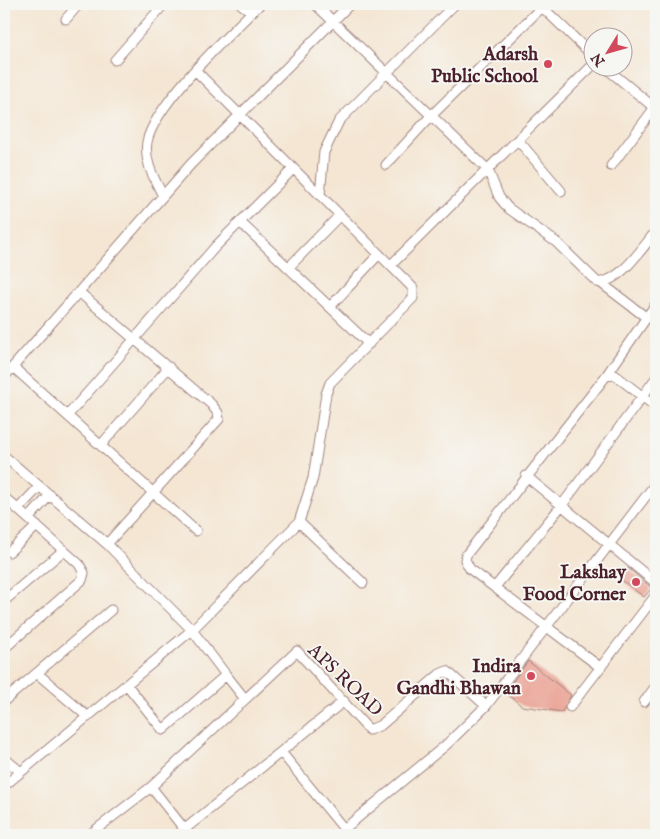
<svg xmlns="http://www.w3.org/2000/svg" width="660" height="839" viewBox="0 0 660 839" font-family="'IM FELL English',serif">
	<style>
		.building { fill: #e99788 }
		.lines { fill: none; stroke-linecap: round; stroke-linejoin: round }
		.minor-casing { stroke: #9f827f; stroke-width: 11 }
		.minor { stroke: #fff; stroke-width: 9 }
		.poi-dot { fill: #d1495b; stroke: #f6f6f2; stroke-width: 2 }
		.labels { text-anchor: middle; stroke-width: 4; stroke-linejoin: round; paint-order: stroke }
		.poi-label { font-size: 19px; font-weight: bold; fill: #4a1f2b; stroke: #f6f6f2; text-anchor: end }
		.street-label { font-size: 19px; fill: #4a1f2b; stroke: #f6f6f2 }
	</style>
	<rect width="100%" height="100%" fill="#f6f6f2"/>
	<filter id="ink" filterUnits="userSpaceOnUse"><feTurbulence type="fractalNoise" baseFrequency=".02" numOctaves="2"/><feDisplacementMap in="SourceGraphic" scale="10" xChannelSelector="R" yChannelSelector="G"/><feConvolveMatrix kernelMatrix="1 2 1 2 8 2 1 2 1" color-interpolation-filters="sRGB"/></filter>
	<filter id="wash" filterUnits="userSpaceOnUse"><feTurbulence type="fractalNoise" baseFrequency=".0096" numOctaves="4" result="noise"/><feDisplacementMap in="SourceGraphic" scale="20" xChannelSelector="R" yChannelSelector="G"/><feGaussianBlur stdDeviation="1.12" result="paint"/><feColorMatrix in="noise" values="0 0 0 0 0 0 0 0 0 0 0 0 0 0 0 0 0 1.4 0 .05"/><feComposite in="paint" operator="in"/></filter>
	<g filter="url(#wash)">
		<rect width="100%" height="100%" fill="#f4e6d3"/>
		<g id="blocks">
			<!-- building -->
			<path class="building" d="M628,568L652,588L644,597L619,578Z
				M528,661L571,695L562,712L522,706L505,692Z"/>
		</g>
	</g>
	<g filter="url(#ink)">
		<use href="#blocks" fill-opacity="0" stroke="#9f827f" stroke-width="1"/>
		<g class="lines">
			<defs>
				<path id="minor" d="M241,4L252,12
					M315,4L488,170L499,197L508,208L556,242L597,282C618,285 644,246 656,231
					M539,4L592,55
					M66,19L79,4
					M115,60L164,4
					M606,68L656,109
					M195,70L413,288V298L330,383L326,394L313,478L299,522
					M518,140L561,191
					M386,165L430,117L542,7
					M611,166L656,106
					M320,195L324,152L339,121L455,4
					M163,196C154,178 144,162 147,142C155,103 231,33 260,4
					M240,222L369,344
					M391,265L592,66
					M288,268L340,215
					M601,283L647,318
					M80,293L211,404L218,413L219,419L107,544
					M330,307L379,254
					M13,367L196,531
					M606,376L656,304
					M4,377L191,164L350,4
					M68,415L216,246L293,169
					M101,445L169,367
					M4,456L107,544L192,630L226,675
					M526,476L656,583
					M4,497L79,564L84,573L82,580L8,645H4
					M18,509L39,487
					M29,518L50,495
					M9,552L37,526
					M495,587L562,505L656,378
					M4,601L64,550
					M600,667L470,569L465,560L466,555L606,376L615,375L656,407
					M38,674L88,717
					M127,685L163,730L226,675L245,699
					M4,701L111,610
					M644,702L656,686
					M570,707L656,595
					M281,752L349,835
					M4,758L21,772
					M4,786L192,630L299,522L363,583
					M151,787L189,835
					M185,829L344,701
					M344,829L446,745L486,706
					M89,835L151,787L297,651L369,730L381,725L440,674L447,671L486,706L656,483"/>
			</defs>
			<!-- minor casing -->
			<use href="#minor" class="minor-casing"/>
			<!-- minor -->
			<use href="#minor" class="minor"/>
		</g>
	</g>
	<!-- markers -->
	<g class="poi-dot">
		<circle cx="548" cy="64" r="5"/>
		<circle cx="636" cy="582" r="5"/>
		<circle cx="531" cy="676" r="5"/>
	</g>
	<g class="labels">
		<!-- poi labels -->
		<g class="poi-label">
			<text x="538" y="60">Adarsh<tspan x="538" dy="22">Public School</tspan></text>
			<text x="626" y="578">Lakshay<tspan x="626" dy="22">Food Corner</tspan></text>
			<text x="521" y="672">Indira<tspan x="521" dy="22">Gandhi Bhawan</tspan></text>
		</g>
		<!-- street labels -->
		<g class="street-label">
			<text transform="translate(346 679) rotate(44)" y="7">APS ROAD</text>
		</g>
	</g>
	<!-- margin -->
	<rect width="660" height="839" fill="none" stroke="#f6f6f2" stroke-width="20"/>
	<!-- north arrow -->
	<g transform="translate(608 52) rotate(233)"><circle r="24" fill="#f6f6f2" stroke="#b1a0a2"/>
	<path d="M0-4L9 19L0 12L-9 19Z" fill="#d1495b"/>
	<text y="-8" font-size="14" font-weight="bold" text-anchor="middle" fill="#4a1f2b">N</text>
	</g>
</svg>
